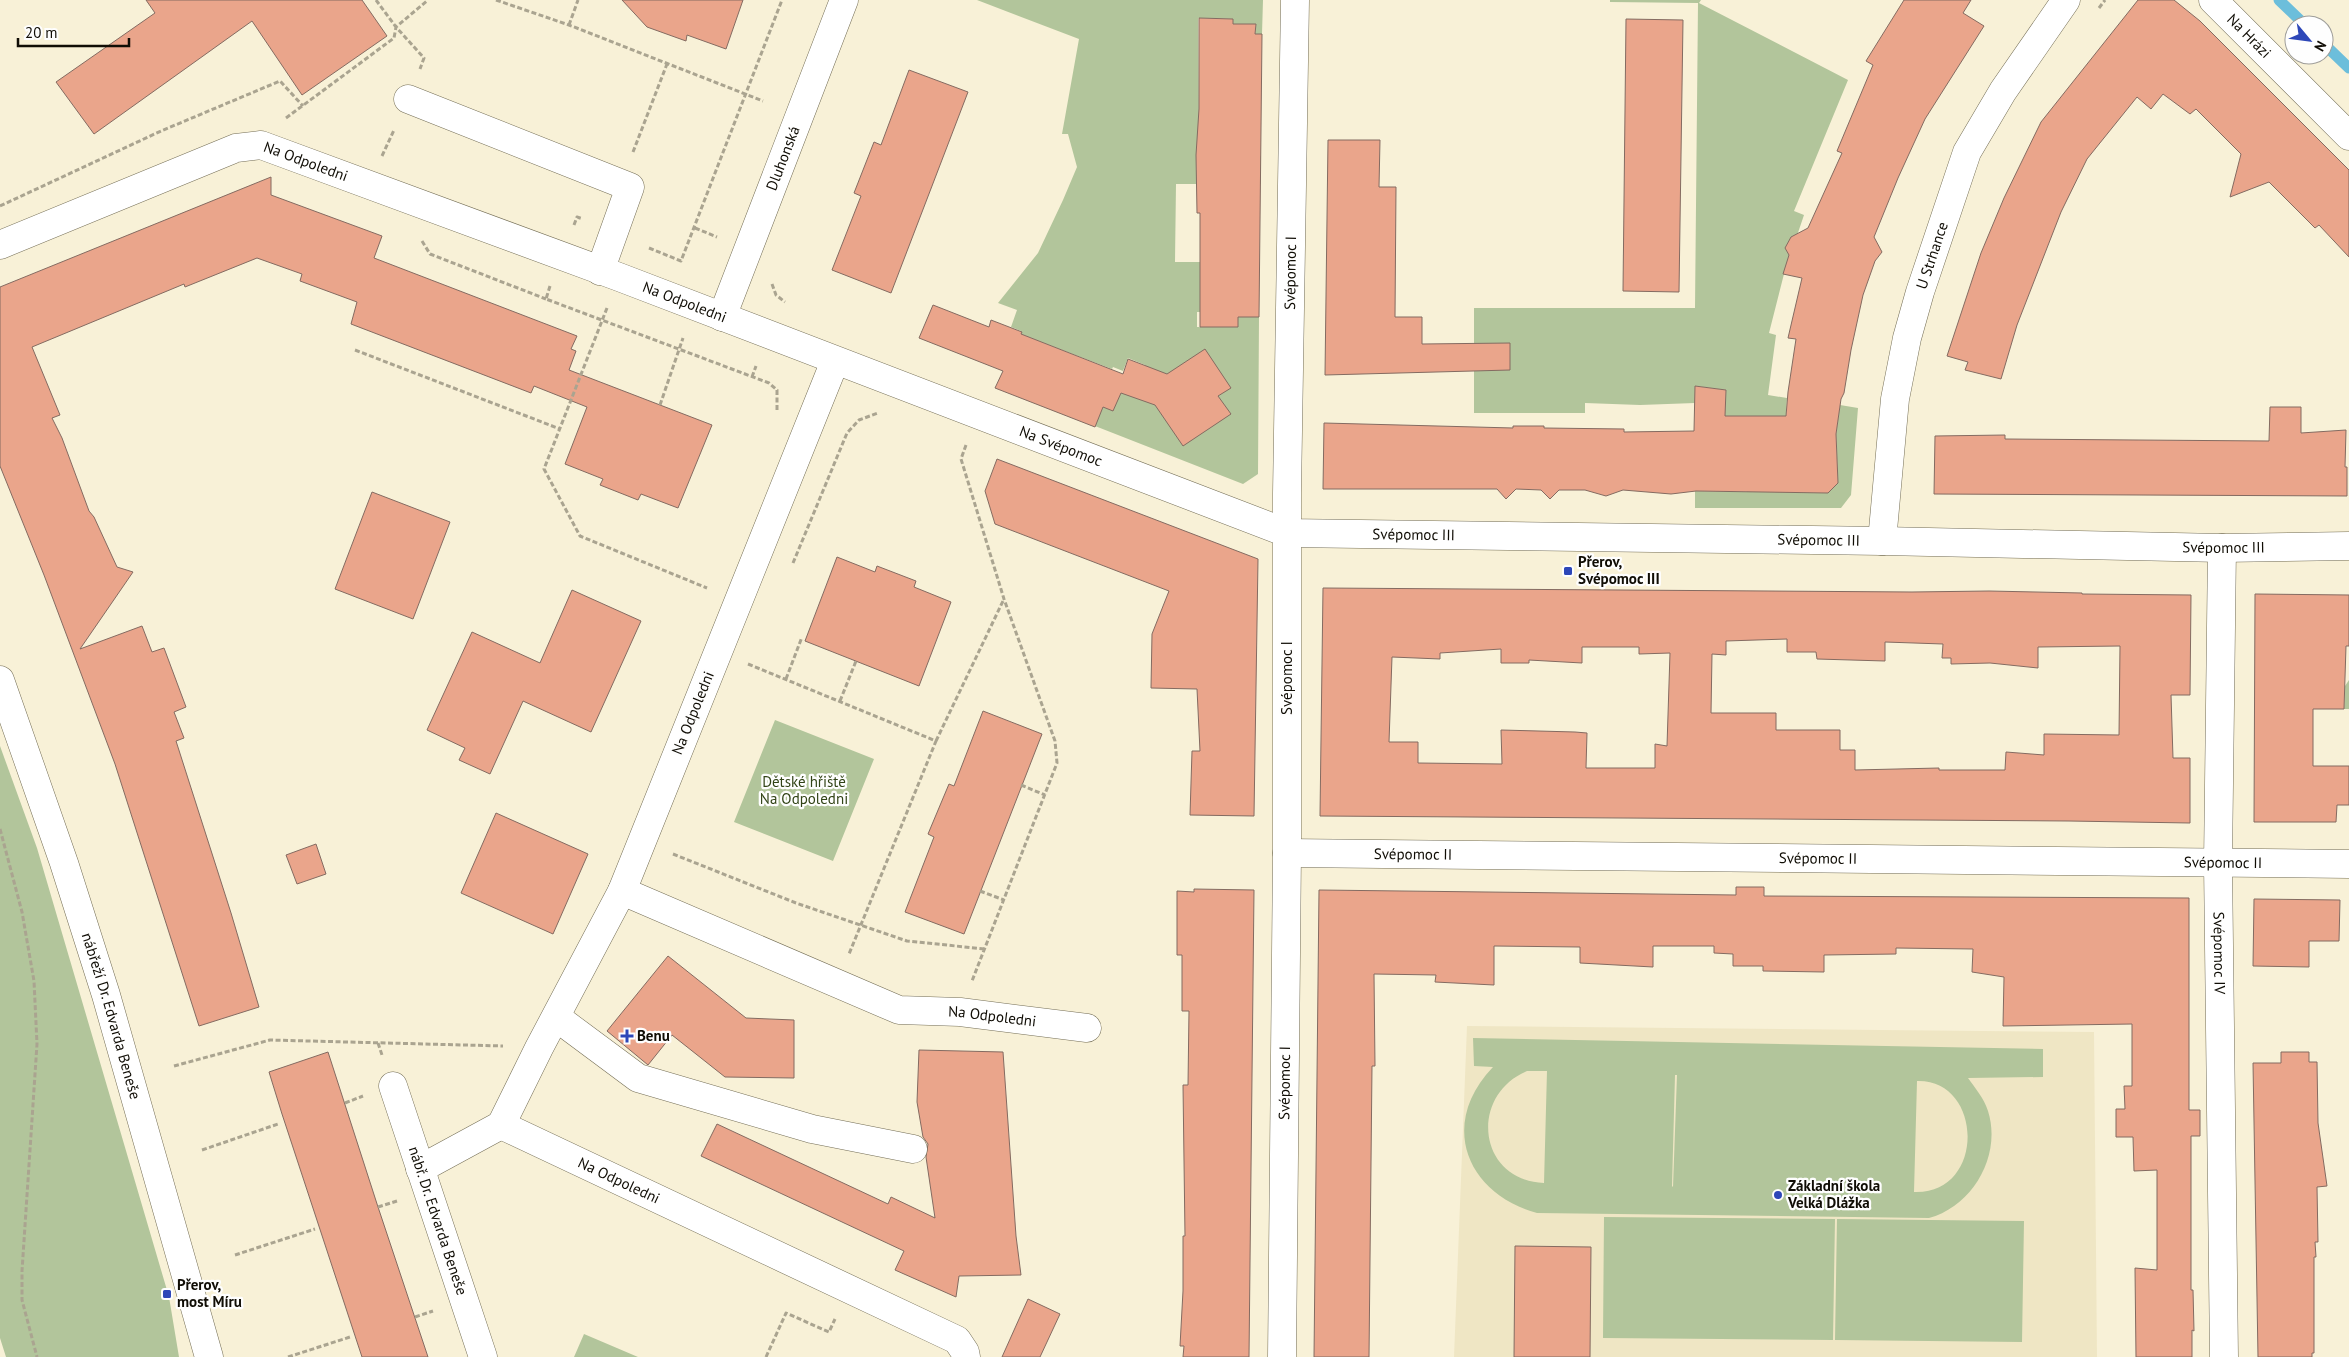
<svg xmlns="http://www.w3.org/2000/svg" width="2349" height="1357" viewBox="0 0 2349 1357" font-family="'PT Sans',sans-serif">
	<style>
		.built { fill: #efe6c4 }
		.green { fill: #b2c59b; fill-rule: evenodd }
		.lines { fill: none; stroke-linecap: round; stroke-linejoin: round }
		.stream { stroke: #6cbedb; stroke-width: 11 }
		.building { fill: #eaa58b; stroke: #846b61; fill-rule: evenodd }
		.minor-casing { stroke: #746e56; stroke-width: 29 }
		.path { stroke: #aaa490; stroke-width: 3; stroke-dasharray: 5 2.5; stroke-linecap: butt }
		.minor { stroke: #fff; stroke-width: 28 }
		.poi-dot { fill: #2d47b8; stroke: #fefefe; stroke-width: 2 }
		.labels { text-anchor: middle; stroke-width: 4.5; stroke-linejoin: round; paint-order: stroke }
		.street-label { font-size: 15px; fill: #100d05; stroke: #fefefe }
		.poi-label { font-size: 15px; font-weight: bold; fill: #100d05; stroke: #fefefe; text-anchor: start }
		.park-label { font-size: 15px; fill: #314316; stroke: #fefefe }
	</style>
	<rect width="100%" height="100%" fill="#f8f1d7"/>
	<!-- built -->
	<path class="built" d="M1467,1026L2094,1032L2097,1357H1454Z"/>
	<!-- green -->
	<path class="green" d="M977,0H1263L1262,34H1255L1256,24H1233V19L1198,18L1199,124L1196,170L1241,171L1242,155L1261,156V184H1176L1175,262H1200V312H1197V327H1238V317H1259L1258,474L1243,484L1095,426L1103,406L1121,392L1133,396L1145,365L1128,358L1123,371L1113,367L1112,369L1020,334L1021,331L1011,327L1017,310L998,303L1038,253L1063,200L1077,167L1068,134H1062L1079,39Z
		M1610,0H1701L1699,3L1848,80L1794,211L1804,215L1784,274L1769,333L1776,335L1768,395L1787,398L1781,492L1828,493L1838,483L1836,434L1840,405L1858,408L1851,495L1841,508H1695V491L1747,492L1695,408L1725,409L1726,390L1695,386V403L1640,405L1585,403V413H1474V308H1695L1698,3L1610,2Z
		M2349,680V709H2344L2345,686Z
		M775,720L874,759L833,861L734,822Z
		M0,746L37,848L169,1297L179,1357H6L0,1338Z
		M1473,1038L2043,1049V1077L1968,1078C1975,1088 1984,1098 1988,1111C2002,1155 1973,1206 1929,1218L1537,1213C1465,1193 1439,1123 1493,1067L1474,1066ZM1527,1071H1547L1544,1183C1477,1180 1469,1095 1527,1071ZM1675,1075H1677L1673,1187L1672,1186ZM1917,1081C1984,1079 1986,1195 1914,1192Z
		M1604,1217L1835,1219L1833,1340L1603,1338Z
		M1837,1219L2024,1221L2022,1342L1835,1340Z
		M584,1334L638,1357H574Z"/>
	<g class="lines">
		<!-- stream -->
		<path class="stream" d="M2279,0L2305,25
			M2324,44L2349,68"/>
	</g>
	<!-- building -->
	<path class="building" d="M146,0H362L387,36L302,95L252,21L94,134L56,82L155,13Z
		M622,0H743L726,49L687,35L686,41L647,27Z
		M1904,0H1971L1963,13L1984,26L1925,119L1898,178L1874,237L1882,252L1875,261L1863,295L1851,350L1844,393L1841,399L1836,434L1838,483L1828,493L1696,491L1671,494L1623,490L1606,496L1585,490H1559L1550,499L1541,490L1516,489L1506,499L1497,489H1323L1324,423L1513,428V426H1544V428L1624,429V432L1694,431L1695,386L1726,390L1725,416H1786L1788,392L1796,339L1788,338L1802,278L1783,274L1789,255L1785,248L1791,237L1808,228L1842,153L1837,151L1873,65L1866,61Z
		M2138,0H2174L2200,21L2349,170V257L2319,225L2315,228L2269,182L2230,197L2241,154L2196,109L2190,114L2163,94L2151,109L2137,97L2087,159L2061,212L2017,325L2001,379L1965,370L1968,362L1947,356L1981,253L2004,198L2041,122Z
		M1199,18L1233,19V24H1256L1255,34H1262L1259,317H1238V327H1200V213H1197L1196,155L1199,109Z
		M1626,19L1683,20L1679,292L1623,291Z
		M909,70L968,92L891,293L832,270L861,196L854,193L874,142L881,145Z
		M1328,140H1380L1379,187H1396L1395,317H1422V344L1510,343V370L1325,375Z
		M271,177V195L382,236L374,258L577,336L571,349L576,351L569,370L712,425L678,508L641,494L638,500L600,485L603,479L565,464L587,407L534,386L531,393L351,324L357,302L300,281L302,274L257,258L185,287L184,284L32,347L60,415L52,418L62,438L89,511L94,517L117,567L133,572L80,649L142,626L152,652L164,648L186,707L174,712L184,738L176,741L231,913L259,1007L199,1026L115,764L44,575L0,466V287Z
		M933,305L989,327L991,320L1022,332L1021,334L1123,374L1128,359L1167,374L1205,349L1231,388L1218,396L1231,414L1183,446L1155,405L1121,393L1113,411L1103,407L1095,427L995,388L1003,371L919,338Z
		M2270,407H2301V433L2346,430L2345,467H2347V496L1934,494L1935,436L2005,435V439L2269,441Z
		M997,459L1258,559L1254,816L1190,815L1192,751H1200L1197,689L1151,688L1152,634L1169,591L995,524L985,491Z
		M372,492L450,522L413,619L335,589Z
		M837,557L875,572L877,566L916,581L914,587L951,602L919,686L805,641Z
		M1323,588L1912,592L1989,591L2082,593V594L2191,595L2190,695H2171L2173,758H2190V823L2069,821L1320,816ZM1787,639V652H1816L1817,659L1885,661V642L1943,644L1942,658H1951V664L1990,663L2038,668V647L2120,646L2119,735L2044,734V755L2006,752L2005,770H1939V768L1855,770V750H1840V730H1776V713H1711L1712,654L1726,655V641ZM1582,647H1639V654L1670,653L1667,746L1655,744V768H1586L1587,733L1575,732L1501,730L1502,764L1418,763V742H1389L1392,657L1440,659V653L1501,649V663H1529V660L1582,663Z
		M572,590L641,621L591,732L523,701L490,774L459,760L465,748L427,730L472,632L540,663Z
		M2255,594L2349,595V646H2346L2344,709H2313V766H2349V805H2337L2336,822H2254Z
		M983,711L1042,734L964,934L905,912L934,837L928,834L949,784L954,786Z
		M496,813L588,854L553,934L461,893Z
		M316,844L326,874L297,884L286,855Z
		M1736,887H1764V896L2189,898V1110H2200V1136H2191V1290H2193L2194,1331L2192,1330V1357H2136L2135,1268L2157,1270V1170L2134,1171L2133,1137H2116V1109H2125L2124,1086H2132V1024L2003,1026L2004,977L1972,972L1973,949L1896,948V954L1824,955V972L1763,971V966H1733V954L1714,953V946H1653V967L1580,963V947L1494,946V985L1435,982L1436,975L1374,974L1375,1066H1372L1369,1357H1314L1319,890L1736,895Z
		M1194,889L1254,890L1249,1357H1183L1184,1346H1180L1183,1291V1236H1185L1183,1085H1188L1189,1011H1182V955H1177V891L1194,892Z
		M2254,899L2340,900L2339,941H2309V967L2253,966Z
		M668,956L746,1018L794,1020V1078L725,1077L672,1035L648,1065L607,1031Z
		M919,1050L1003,1052L1016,1236L1021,1275L959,1276L956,1297L895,1270L904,1251L701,1156L717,1124L888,1204L891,1197L935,1218L926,1157L928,1144L923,1137L917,1102Z
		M328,1052L378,1207L428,1357H362L282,1114L269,1072Z
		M2281,1052H2309V1062H2317L2318,1123L2327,1186L2317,1187L2318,1242H2315L2316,1257H2314V1353H2312V1357H2258L2253,1063H2281Z
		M1515,1246L1591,1247L1590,1357H1514Z
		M1028,1299L1060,1314L1040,1357H1002Z"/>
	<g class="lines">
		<defs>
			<g id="minor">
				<path id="s1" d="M2213,0L2349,136"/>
				<path d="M408,99L630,187L600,271"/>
				<path id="s2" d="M0,245L236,148L261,145L619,277L1287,533L1882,541L2222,548L2349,546"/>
				<path id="s3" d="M722,317L844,0"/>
				<path id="s4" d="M835,361L622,891L539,1048L501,1125L957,1340L965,1352L966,1357"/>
				<path id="s5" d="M1882,541L1895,399L1907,338L1920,292L1967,152L2003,91L2066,0"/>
				<path id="s6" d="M2222,548L2218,863L2224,1357"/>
				<path id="s7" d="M0,680L64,863L106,995L209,1357"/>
				<path id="s8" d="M1287,853L2349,864"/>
				<path id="s9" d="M622,891L899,1010L960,1012L1087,1028"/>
				<path d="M556,1017L638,1078L812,1129L913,1149"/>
				<path id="s10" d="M393,1086L483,1357"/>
				<path d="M420,1169L501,1125"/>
				<path id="s11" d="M1282,1357L1287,853V493L1295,0"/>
			</g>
		</defs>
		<!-- minor casing -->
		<use href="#minor" class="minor-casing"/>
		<!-- path -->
		<path class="path" d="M376,0L396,27L424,58L420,69
			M496,0L569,25L763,101
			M2099,8L2105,0
			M569,25L578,0
			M286,118L394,38L396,27L428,0
			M633,152L667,64
			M382,156L394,130
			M0,206L161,131L280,81L303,106
			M574,225L577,217L583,219
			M695,228L717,237
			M422,241L430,254L546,299
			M649,248L681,261L782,0
			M772,284L776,295L785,302
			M550,286L546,299L769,383L777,390V410
			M607,308L544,469L580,536L707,588
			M355,350L560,429
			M752,377L756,366
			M660,405L683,338
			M966,445L961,459L1004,599L1055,741L1057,763L972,981
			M793,563L847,433L859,420L878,413
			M748,664L936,741L849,954
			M786,679L802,637
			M840,701L856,661
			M936,741L1004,599
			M1021,785L1045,795
			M0,829L22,912L34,981L37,1044L22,1271V1300L37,1357
			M673,854L796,903L907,941L985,949
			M980,891L1004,900
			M378,1043L382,1055
			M174,1066L270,1040L503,1046
			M345,1103L363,1096
			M202,1150L278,1124
			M378,1207L397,1201
			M235,1255L315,1229
			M415,1317L433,1311
			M288,1357L350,1337
			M766,1357L786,1313L829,1332L835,1319"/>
		<!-- minor -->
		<use href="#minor" class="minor"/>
	</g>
	<!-- markers -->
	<g class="poi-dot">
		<rect x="1563" y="566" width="10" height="10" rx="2.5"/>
		<path d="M624.5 1028.5h5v5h5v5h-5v5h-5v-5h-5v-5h5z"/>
		<circle cx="1778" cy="1195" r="5"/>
		<rect x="162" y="1289" width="10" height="10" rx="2.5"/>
	</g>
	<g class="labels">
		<!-- street labels -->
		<g class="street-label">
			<text dy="5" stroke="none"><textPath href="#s1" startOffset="51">Na Hrázi</textPath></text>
			<text dy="5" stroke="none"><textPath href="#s3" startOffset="170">Dluhonská</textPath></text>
			<text dy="5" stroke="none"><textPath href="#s2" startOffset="328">Na Odpoledni</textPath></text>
			<text dy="5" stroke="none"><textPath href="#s5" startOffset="291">U Strhance</textPath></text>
			<text dy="5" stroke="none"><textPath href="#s11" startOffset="1084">Svépomoc I</textPath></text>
			<text dy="5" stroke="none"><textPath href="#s2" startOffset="732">Na Odpoledni</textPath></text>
			<text dy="5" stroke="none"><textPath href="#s2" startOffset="1135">Na Svépomoc</textPath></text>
			<text dy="5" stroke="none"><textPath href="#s2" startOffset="1504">Svépomoc III</textPath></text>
			<text dy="5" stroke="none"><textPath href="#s2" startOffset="1909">Svépomoc III</textPath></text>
			<text dy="5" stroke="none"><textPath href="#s2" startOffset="2314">Svépomoc III</textPath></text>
			<text transform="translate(1287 678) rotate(-90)" y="5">Svépomoc I</text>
			<text transform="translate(693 713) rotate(-68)" y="5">Na Odpoledni</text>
			<text dy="5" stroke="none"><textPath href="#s8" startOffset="126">Svépomoc II</textPath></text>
			<text dy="5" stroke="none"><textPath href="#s8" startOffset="531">Svépomoc II</textPath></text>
			<text dy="5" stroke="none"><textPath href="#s8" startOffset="936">Svépomoc II</textPath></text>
			<text dy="5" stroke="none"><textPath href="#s6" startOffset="405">Svépomoc IV</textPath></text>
			<text dy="5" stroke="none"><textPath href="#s7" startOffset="354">nábřeží Dr. Edvarda Beneše</textPath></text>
			<text dy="5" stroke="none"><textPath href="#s9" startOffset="395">Na Odpoledni</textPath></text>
			<text dy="5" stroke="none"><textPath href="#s11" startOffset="274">Svépomoc I</textPath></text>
			<text dy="5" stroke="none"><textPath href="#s4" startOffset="965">Na Odpoledni</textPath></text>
			<text dy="5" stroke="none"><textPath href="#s10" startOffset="142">nábř. Dr. Edvarda Beneše</textPath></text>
		</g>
		<!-- poi labels -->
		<g class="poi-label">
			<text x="1578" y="567">Přerov,<tspan x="1578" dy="17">Svépomoc III</tspan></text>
			<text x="637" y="1041">Benu</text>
			<text x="1788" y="1191">Základní škola<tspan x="1788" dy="17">Velká Dlážka</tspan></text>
			<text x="177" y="1290">Přerov,<tspan x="177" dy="17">most Míru</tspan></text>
		</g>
		<!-- park labels -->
		<g class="park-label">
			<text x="804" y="787">Dětské hřiště<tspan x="804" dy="17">Na Odpoledni</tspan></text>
		</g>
	</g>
	<!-- north arrow -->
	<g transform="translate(2309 40) rotate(119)"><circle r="24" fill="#fefefe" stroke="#9f9e9a"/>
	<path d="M0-4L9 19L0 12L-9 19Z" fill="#2d47b8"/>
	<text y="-8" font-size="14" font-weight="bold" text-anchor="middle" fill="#100d05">N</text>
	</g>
	<!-- scale -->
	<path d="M18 38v8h111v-8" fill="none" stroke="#100d05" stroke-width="2.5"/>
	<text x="25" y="38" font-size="15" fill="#100d05" stroke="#fefefe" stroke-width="4" paint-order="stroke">20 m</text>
</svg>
